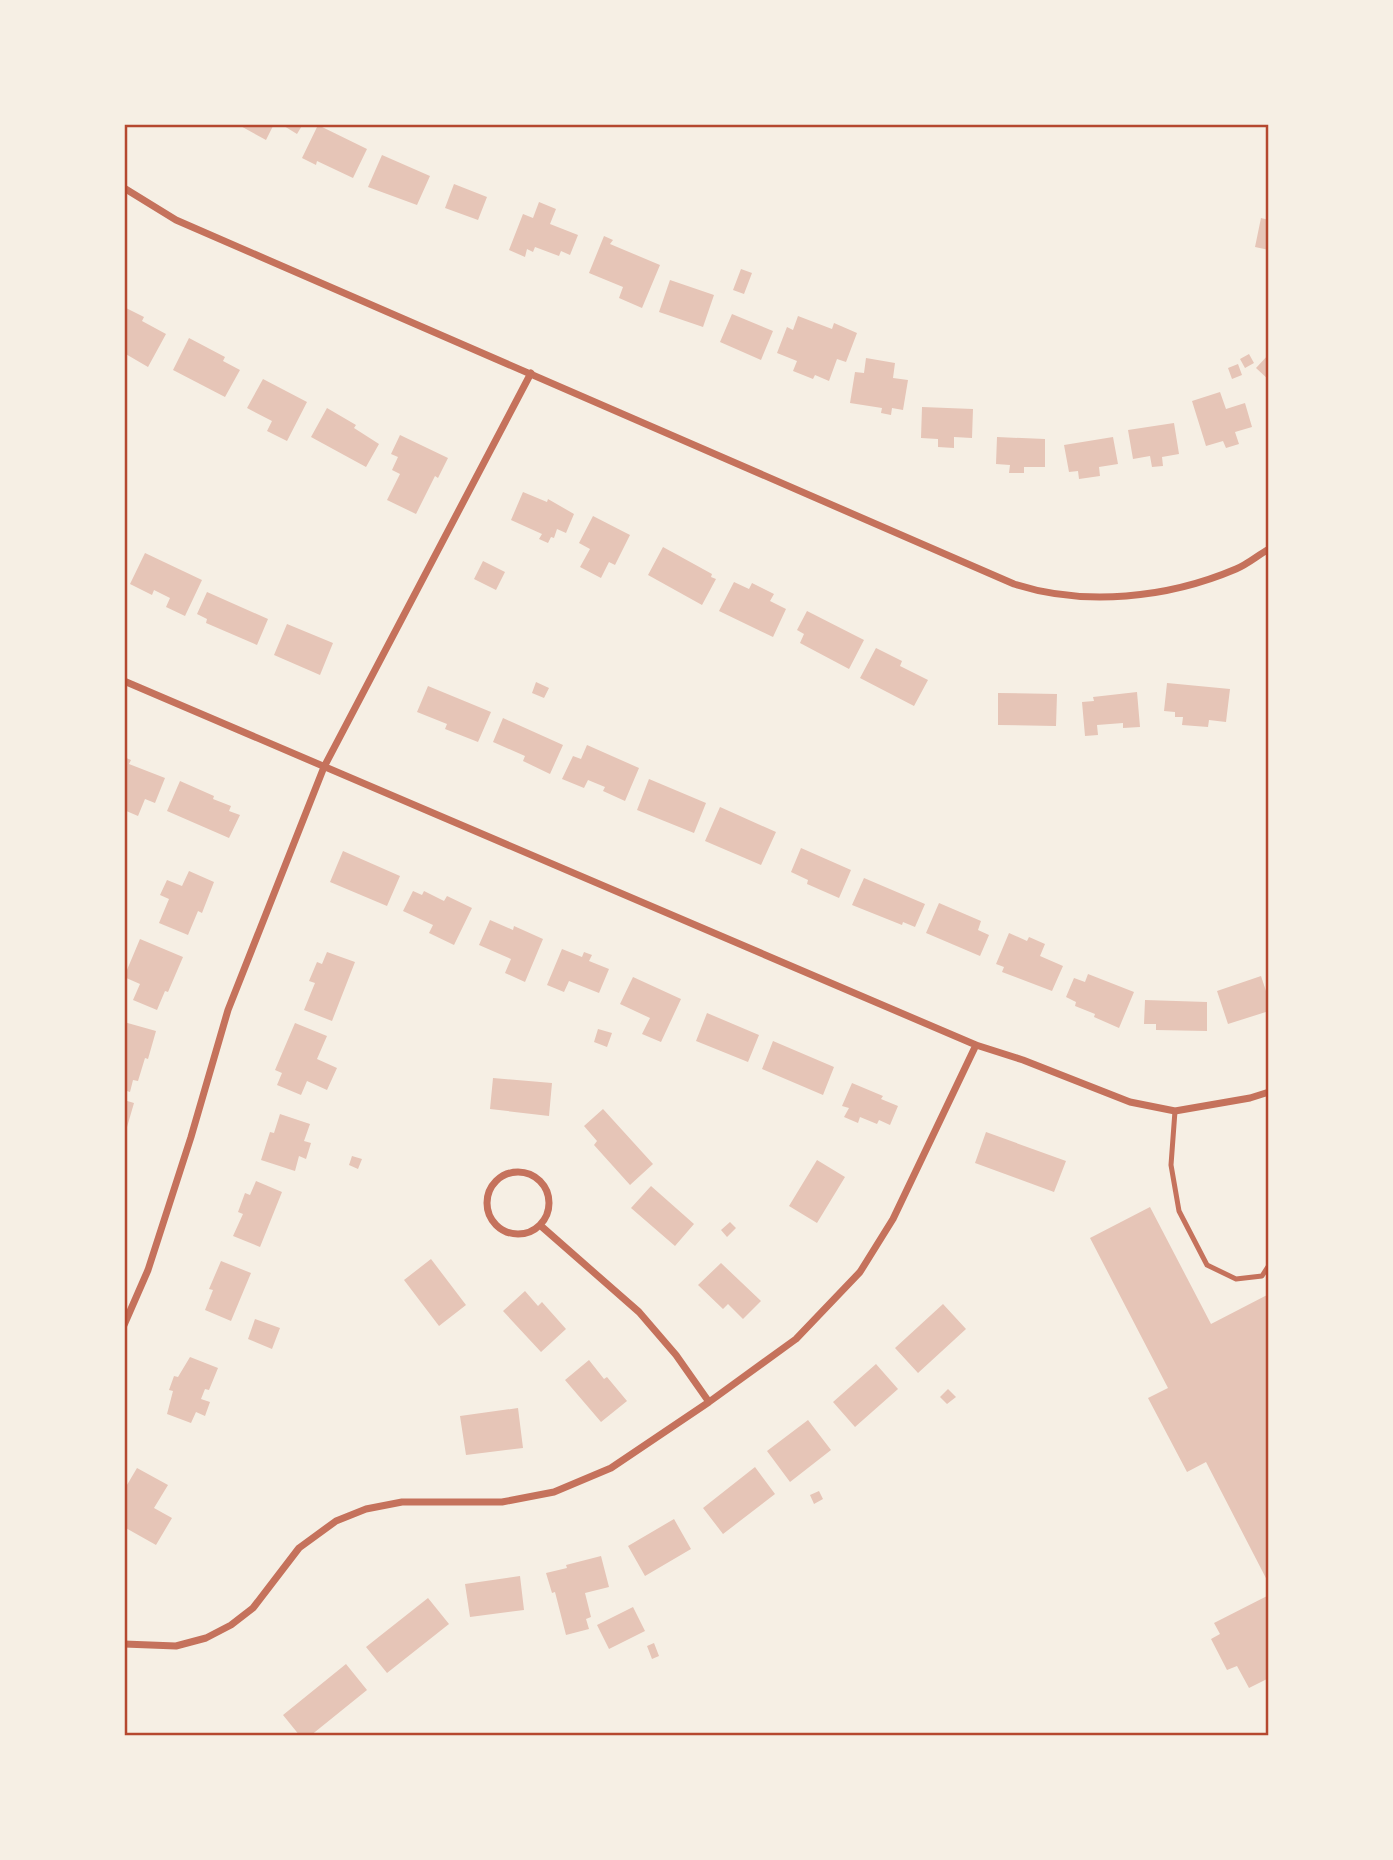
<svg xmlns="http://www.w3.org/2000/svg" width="1393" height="1860" viewBox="0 0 1393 1860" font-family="'Nunito Sans',sans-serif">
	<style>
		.building { fill: #e6c5b7 }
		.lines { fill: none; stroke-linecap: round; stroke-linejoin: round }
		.service { stroke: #c5725c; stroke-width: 5 }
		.minor { stroke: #c5725c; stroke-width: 7 }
		.neatline { fill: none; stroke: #b5482f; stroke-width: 2.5 }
	</style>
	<rect width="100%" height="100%" fill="#f6efe4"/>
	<!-- building -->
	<path class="building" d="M237,124H274L266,140Z
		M285,124H303L297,134L284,126Z
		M318,125L367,149L353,178L317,161L316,165L302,158Z
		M382,155L430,176L417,205L368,187Z
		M454,184L487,197L478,220L445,208Z
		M539,202L556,209L550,224L578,235L570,255L561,251L559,256L535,247L533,252L527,249L525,257L509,250L523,214L533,218Z
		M1261,218L1269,220V250L1255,247Z
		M604,236L613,240L610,244L660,265L642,308L619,298L623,287L589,273Z
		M741,269L752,273L744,294L733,290Z
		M670,280L714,295L703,327L659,312Z
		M124,307L144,317L142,321L166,334L148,367L124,353L127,349L124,347Z
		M732,314L773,331L761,360L720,342Z
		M798,316L832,329L834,323L857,333L846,362L837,359L829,381L815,375L813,379L793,371L797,361L777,353L787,327L793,330Z
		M189,338L225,357L223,361L240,370L225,397L173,370Z
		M1249,354L1254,363L1245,368L1240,359Z
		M1269,354V380L1256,368Z
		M866,358L895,363L893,378L908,380L903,410L892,408L891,415L881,413L882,408L850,403L855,372L864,373Z
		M1238,364L1242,375L1232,379L1228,368Z
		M263,379L307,402L287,441L267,431L272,421L247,408Z
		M1220,392L1226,409L1245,403L1252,427L1235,432L1239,444L1226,448L1223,441L1206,446L1192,401Z
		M922,407L973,409L972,438L954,437V448L938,447V439L921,438Z
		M327,408L356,425L354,428L379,444L366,467L311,437Z
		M1174,423L1179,454L1162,457L1163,466L1152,467L1150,456L1133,459L1128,430Z
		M400,435L448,458L438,478L435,476L416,514L387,500L400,474L392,470L398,457L391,454Z
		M997,437L1045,439V467H1024V473H1009L1010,465L996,464Z
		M1113,437L1118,464L1099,467L1100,476L1079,479L1078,471L1069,472L1064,445Z
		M523,492L547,502L548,499L574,514L566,533L557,529L554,538L551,537L548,543L539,539L542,534L511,520Z
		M593,516L630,535L615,565L609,562L601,578L580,567L590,549L579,543Z
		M663,547L712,574L711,577L716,579L702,605L648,575Z
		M145,553L202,580L185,616L166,607L170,598L154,590L152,595L130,584Z
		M483,561L505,572L496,590L474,579Z
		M734,582L749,589L752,583L774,594L770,601L786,609L773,637L719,611Z
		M207,592L268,619L257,645L206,623L207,619L197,614Z
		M807,611L864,640L849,669L800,643L804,634L797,630Z
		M287,624L333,643L320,675L274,655Z
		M876,648L902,661L900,666L928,680L914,706L860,678Z
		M536,682L549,688L544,698L532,693Z
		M1167,683L1230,689L1226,722L1209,720L1208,727L1182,725L1183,717H1175V712L1164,711Z
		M428,686L491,712L478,742L445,729L447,724L417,712Z
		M1137,692L1140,727L1123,728V723L1097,725L1098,735L1085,736L1082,702L1094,701L1093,697Z
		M998,693L1057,694L1056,726L998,725Z
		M503,718L563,745L550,774L523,761L525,756L493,742Z
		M587,745L639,768L625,801L603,791L605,787L588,780L584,788L562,779L573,756L581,759Z
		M124,757L131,760L129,764L165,778L155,803L145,799L138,816L124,810Z
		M649,779L706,803L694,833L637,810Z
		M180,781L214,796L213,799L231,806L229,811L240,815L229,838L167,811Z
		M720,807L776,832L761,865L705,841Z
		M801,848L851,870L839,898L807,884L808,880L791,872Z
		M343,851L400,876L387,906L330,882Z
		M189,871L214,882L202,913L198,911L188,935L159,923L169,899L160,895L167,880L182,886Z
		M864,878L925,904L915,927L903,922L902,925L852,905Z
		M413,891L422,895L424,891L444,901L447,896L472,908L454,945L429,933L433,925L403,911Z
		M939,903L981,921L978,930L989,935L980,956L926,933Z
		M490,920L513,930L514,926L543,939L525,982L505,973L511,959L479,945Z
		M1009,933L1027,941L1029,937L1045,944L1040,956L1063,966L1052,991L1002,972L1004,967L996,964Z
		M140,939L183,957L168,992L165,991L157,1010L133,1000L140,984L124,977Z
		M562,949L582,957L584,952L592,955L589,961L609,969L599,993L569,981L564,992L547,985Z
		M327,952L355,962L332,1021L304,1010L315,983L309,981L317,962L322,964Z
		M1088,974L1134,992L1119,1028L1094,1017L1095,1014L1075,1006L1076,1002L1066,997L1074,978L1085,982Z
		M1261,976L1269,1000V1011L1228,1024L1217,991Z
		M633,977L681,999L661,1042L642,1034L650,1018L620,1004Z
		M1145,1000L1207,1002V1031L1156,1030V1024H1144Z
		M707,1013L759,1035L748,1062L696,1041Z
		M124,1022L156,1031L148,1059L145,1058L138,1081L133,1080L130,1092L124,1090Z
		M295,1023L327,1036L317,1059L337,1068L327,1090L307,1081L301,1095L277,1085L282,1073L275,1070Z
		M598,1029L612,1033L607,1047L594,1042Z
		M773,1041L834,1067L823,1095L762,1069Z
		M493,1078L552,1083L549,1116L490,1109Z
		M852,1083L883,1096L881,1099L898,1106L890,1125L879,1120L877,1124L860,1117L858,1123L844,1117L849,1108L842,1106Z
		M124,1100L134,1103L125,1134H124Z
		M603,1109L653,1164L630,1185L594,1145L597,1141L584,1126Z
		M280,1114L310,1124L304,1141L311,1143L306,1159L299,1156L295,1171L261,1160L270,1132L274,1133Z
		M986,1132L1066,1161L1054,1192L975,1163Z
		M352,1156L362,1159L358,1169L349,1165Z
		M817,1160L845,1177L817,1223L789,1206Z
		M256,1181L282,1192L260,1247L233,1236L243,1214L238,1212L245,1193L250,1195Z
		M651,1186L694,1224L675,1246L631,1208Z
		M1150,1207L1211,1324L1269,1294V1584L1206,1462L1187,1472L1148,1398L1168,1388L1090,1238Z
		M730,1222L736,1228L727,1237L721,1230Z
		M431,1259L466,1305L439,1326L404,1280Z
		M221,1261L251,1273L231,1321L205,1310L213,1290L209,1289Z
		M721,1263L761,1301L743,1319L728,1304L723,1309L698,1285Z
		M525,1291L538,1306L542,1302L566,1329L541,1352L503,1311Z
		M943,1304L966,1329L918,1373L895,1348Z
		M255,1319L280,1328L272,1349L248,1339Z
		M190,1357L218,1368L209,1390L205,1389L201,1399L210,1402L205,1416L196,1412L191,1423L167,1414L173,1391L169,1390L174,1376L178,1377Z
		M589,1360L604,1379L607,1377L627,1401L601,1422L565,1380Z
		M876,1364L898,1389L855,1427L833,1402Z
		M948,1389L956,1397L947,1404L940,1397Z
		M518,1408L523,1448L466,1455L460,1416Z
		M808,1420L831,1450L790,1482L767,1451Z
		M755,1467L775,1494L723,1534L703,1508Z
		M137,1468L168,1485L154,1508L172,1518L156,1545L124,1527V1490Z
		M819,1491L823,1499L814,1504L810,1495Z
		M674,1519L691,1549L645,1576L628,1546Z
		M601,1556L609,1587L585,1593L591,1617L586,1619L589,1629L566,1635L555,1592L552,1593L546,1573L567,1568L566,1565Z
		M520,1576L524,1610L470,1617L465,1584Z
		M1269,1595V1678L1249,1688L1237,1666L1227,1670L1211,1639L1220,1634L1214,1623Z
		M428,1598L449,1624L387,1673L366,1647Z
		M633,1607L645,1631L609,1649L597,1625Z
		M654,1643L659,1656L652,1659L647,1646Z
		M346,1664L367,1690L310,1736H300L283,1715Z"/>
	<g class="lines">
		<!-- service -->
		<path class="service" d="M1175,1111L1171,1165L1179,1211L1207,1265L1236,1279L1262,1276L1269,1265"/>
		<!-- minor -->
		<path class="minor" d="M124,188L176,220L1014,584C1085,607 1168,598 1236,569C1248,564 1258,555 1269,549
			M124,681L976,1045L1023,1060L1130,1102L1175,1111L1250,1098L1269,1092
			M487 1203a31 31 0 1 1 62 0a31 31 0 1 1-62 0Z
			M541,1226L639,1312L676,1355L709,1402
			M124,1325L148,1270L191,1137L228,1010L324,767L531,373
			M124,1644L176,1646L206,1638L231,1625L253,1608L299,1548L336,1521L366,1509L402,1502H502L554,1492L611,1468L709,1402L796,1339L860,1272L893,1219L976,1045"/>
	</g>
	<!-- border -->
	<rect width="1393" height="1860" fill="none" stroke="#f6efe4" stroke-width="252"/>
	<rect x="126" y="126" width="1141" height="1608" class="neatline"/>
</svg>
